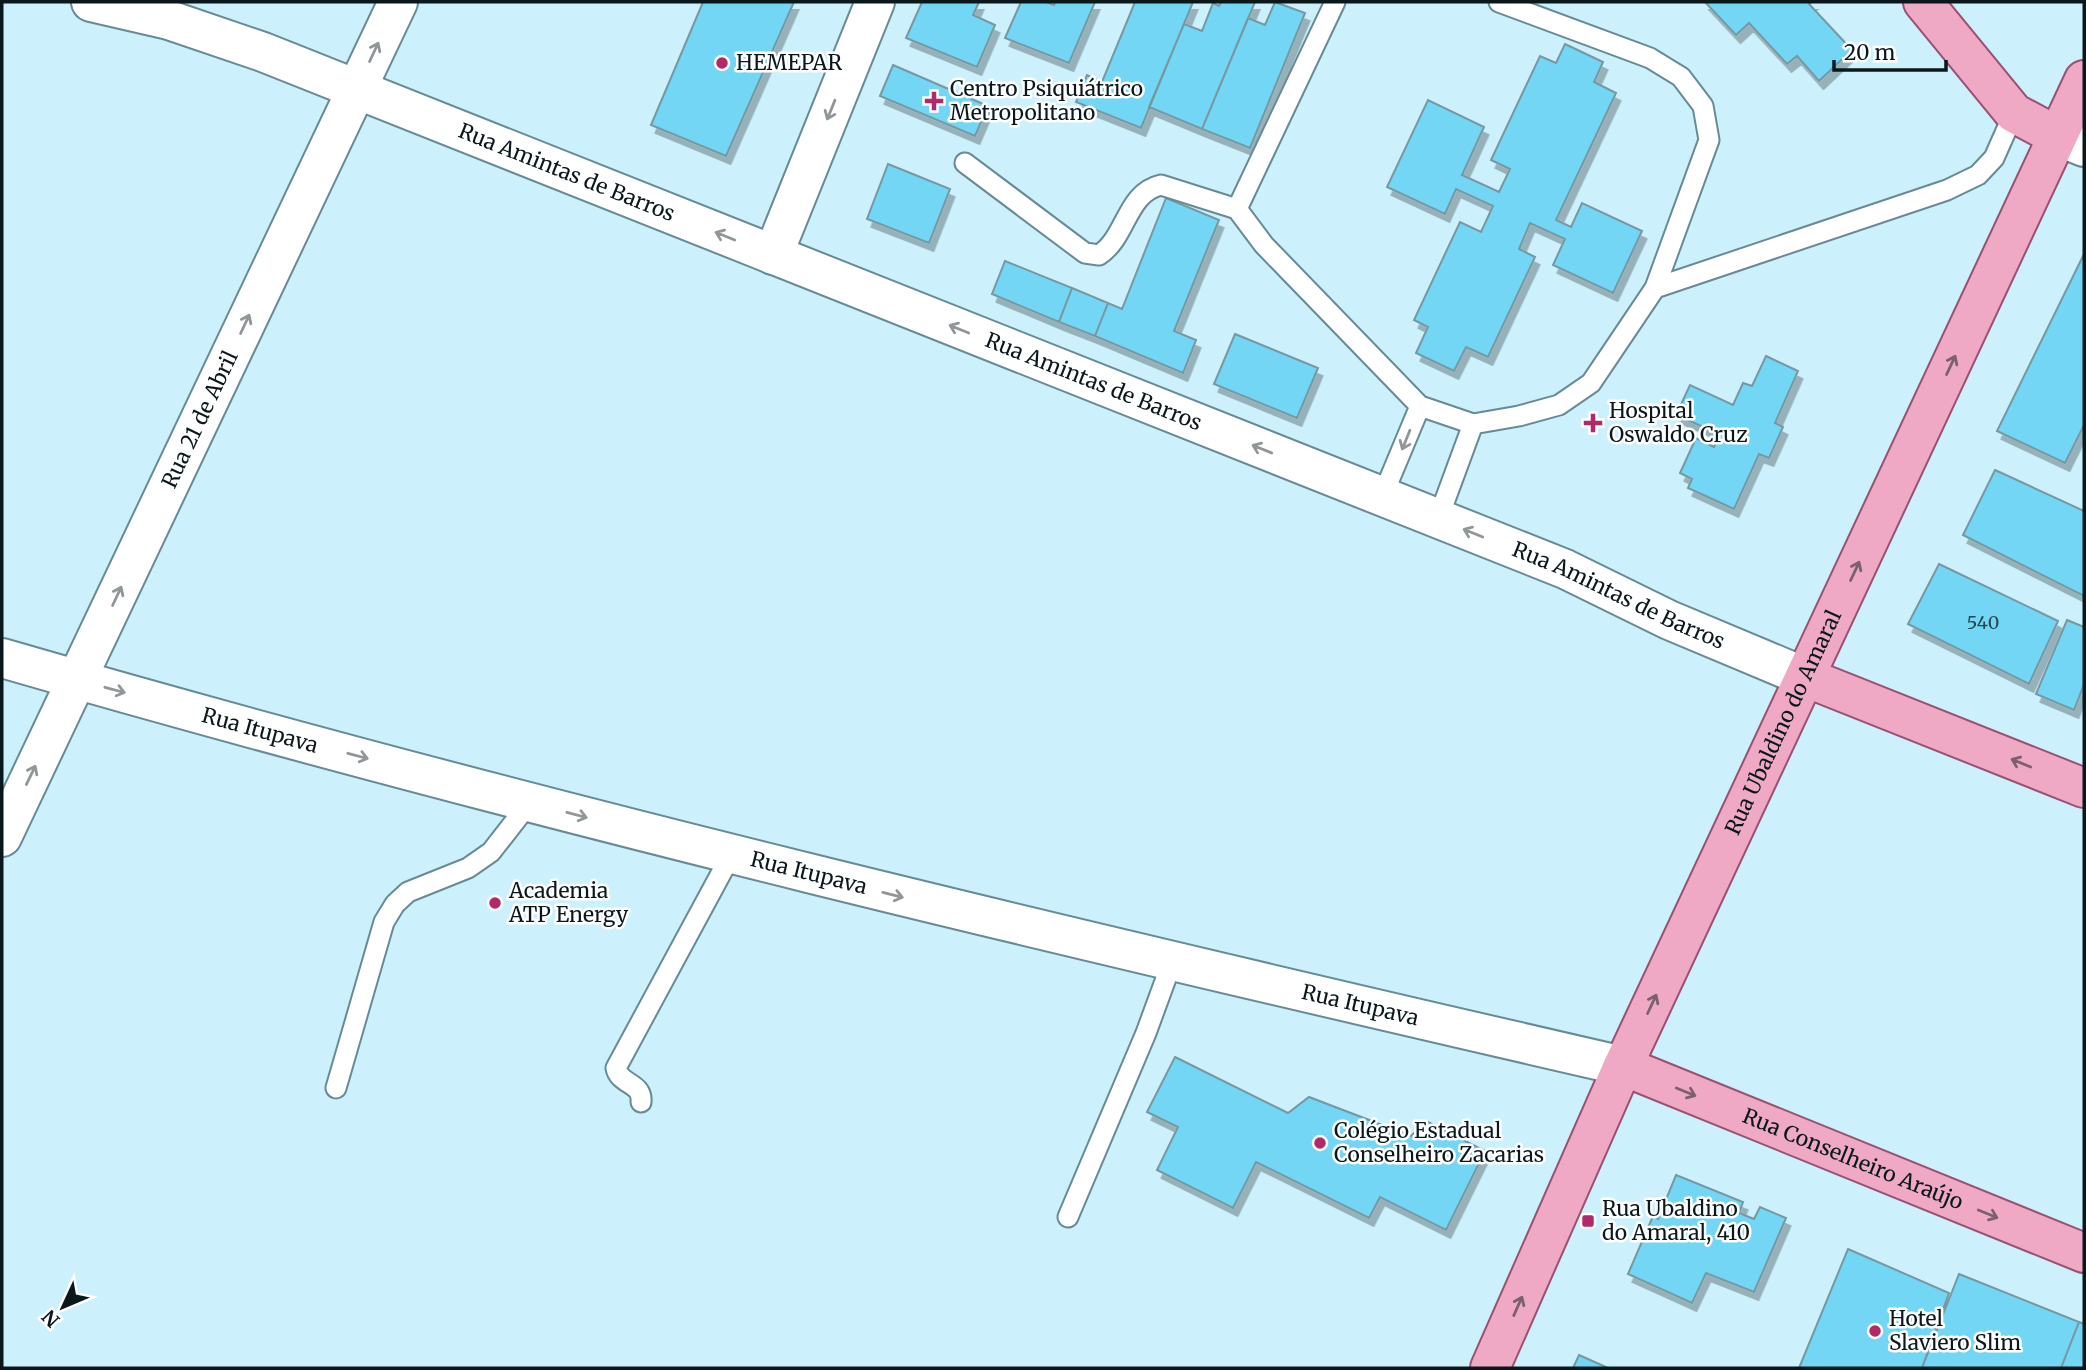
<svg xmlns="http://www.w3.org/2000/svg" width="2086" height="1370" viewBox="0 0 2086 1370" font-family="Merriweather,serif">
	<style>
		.building { fill: #73d6f4; stroke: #7598a3; stroke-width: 2; filter: url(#shadow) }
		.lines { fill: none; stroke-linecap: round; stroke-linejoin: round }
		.lane-casing { stroke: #678a95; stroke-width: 23 }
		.street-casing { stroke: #678a95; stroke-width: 42 }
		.secondary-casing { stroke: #678a95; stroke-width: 42 }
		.primary-casing { stroke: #985171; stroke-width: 42 }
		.lane { stroke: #fff; stroke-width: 19 }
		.street { stroke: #fff; stroke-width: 38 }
		.secondary { stroke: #fff; stroke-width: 38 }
		.primary { stroke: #efa9c5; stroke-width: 38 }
		.oneway { stroke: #919799 }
		.oneway2 { stroke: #7c6070 }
		.poi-dot { fill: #b1296a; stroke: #fff; stroke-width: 2.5 }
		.labels { text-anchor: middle; stroke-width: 5; stroke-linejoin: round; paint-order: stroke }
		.number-label { font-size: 18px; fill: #244852 }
		.poi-label { font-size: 21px; fill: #0a181c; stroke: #fff; text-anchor: start }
		.street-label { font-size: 21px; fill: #0a181c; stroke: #fff }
	</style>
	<defs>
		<filter id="shadow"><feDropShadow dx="4.5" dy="8" stdDeviation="0" flood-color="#0004"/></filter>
	</defs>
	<rect width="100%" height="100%" fill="#ccf1fd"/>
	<!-- building -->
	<path class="building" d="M703,2H794L726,156L651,125Z
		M922,2H979L973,15L995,25L977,67L906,38Z
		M1021,2H1046L1054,5L1055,2H1095L1069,63L1005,38Z
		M1135,2H1193L1141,128L1076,102L1087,75L1102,82Z
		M1221,2H1255L1202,129L1149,107L1184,24L1202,31L1213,3L1219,6Z
		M1275,2L1305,13L1250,148L1202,129L1248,18L1265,25Z
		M1705,2H1812L1809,4L1852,50L1819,81L1797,56L1787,64L1749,23L1736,35Z
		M1565,44L1603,62L1594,82L1616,93L1556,220L1571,227L1582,203L1642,231L1613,293L1553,265L1565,239L1530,223L1519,249L1535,257L1488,357L1466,347L1454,371L1416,353L1428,327L1414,320L1460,222L1481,232L1493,206L1456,189L1445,214L1387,187L1428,100L1484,127L1462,175L1499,192L1510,169L1491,160L1540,56L1556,63Z
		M893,65L988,106L975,136L880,96Z
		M888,164L950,189L929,243L867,219Z
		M1166,198L1219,220L1174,331L1196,340L1183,373L1095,336L1108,303L1122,309Z
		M2084,254V425L2065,463L1997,431Z
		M1005,261L1072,288L1059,322L992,294Z
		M1072,288L1108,303L1095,336L1059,322Z
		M1235,334L1318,368L1297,418L1214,384Z
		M1766,356L1798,371L1775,423L1783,427L1769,458L1759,454L1734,509L1688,488L1692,479L1680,473L1696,438L1714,447L1719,434L1676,415L1690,385L1733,405L1743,383L1752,386Z
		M1995,470L2084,511V596L1963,535Z
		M1939,564L2058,621L2029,684L1908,624Z
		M2067,620L2084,627V684L2074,710L2036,694Z
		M1175,1057L1288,1113L1309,1097L1411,1136L1426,1121L1485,1151L1446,1230L1380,1197L1369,1218L1256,1162L1233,1208L1157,1170L1178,1127L1147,1112Z
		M1676,1175L1743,1202L1739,1213L1754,1219L1760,1207L1786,1218L1754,1292L1706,1273L1692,1303L1628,1274L1653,1216L1658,1219Z
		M1848,1249L1949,1293L1922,1368H1799Z
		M1959,1274L2079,1322L2061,1368H1922Z
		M2079,1322L2084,1324V1368H2061Z
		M1579,1355L1608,1368H1573Z"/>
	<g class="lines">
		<defs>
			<path id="lane" d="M1499,2L1650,58L1681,77L1703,106L1709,140L1655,288
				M965,163L1085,253L1099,255C1127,237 1126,193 1161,185L1237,209L1264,245L1420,406L1473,424L1519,416L1559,405L1591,383L1655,288L1947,190L1978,175L1994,158L2014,113
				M1237,209L1335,2
				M1382,497L1420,406
				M1438,519L1473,424
				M336,1088L384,922L395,904L408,892L468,868L491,852L530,802
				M641,1102C643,1082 619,1085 616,1068L731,855
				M1068,1217L1146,1033L1172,962"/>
			<g id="street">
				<path d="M773,255L875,2"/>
				<path id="s1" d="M2,837L398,2"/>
			</g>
			<g id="secondary">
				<path id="s2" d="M91,2L169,20L263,52L1565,569L1669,620L1805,677"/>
				<path d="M2057,136L2084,147"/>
				<path id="s3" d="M2,658C537,813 1080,941 1623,1066"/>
			</g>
			<g id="primary">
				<path d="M1923,2L2014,113L2057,136"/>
				<path d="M1805,677L2084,788"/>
				<path id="s4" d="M1623,1066L2084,1253"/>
				<path id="s5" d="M1490,1368L1623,1066L2084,80"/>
			</g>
		</defs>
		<!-- lane casing -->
		<use href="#lane" class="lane-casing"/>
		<!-- street casing -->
		<use href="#street" class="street-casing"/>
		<!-- secondary casing -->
		<use href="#secondary" class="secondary-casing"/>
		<!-- primary casing -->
		<use href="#primary" class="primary-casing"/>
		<!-- lane -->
		<use href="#lane" class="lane"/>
		<!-- street -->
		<use href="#street" class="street"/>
		<!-- secondary -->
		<use href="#secondary" class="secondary"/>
		<!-- primary -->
		<use href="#primary" class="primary"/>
	</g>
	<!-- one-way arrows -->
	<defs><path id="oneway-shaft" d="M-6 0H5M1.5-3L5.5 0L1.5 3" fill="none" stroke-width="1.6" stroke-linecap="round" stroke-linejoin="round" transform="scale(1.75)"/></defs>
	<g class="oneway">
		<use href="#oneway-shaft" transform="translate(374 52) rotate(-65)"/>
		<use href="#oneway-shaft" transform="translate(831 110) rotate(112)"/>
		<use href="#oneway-shaft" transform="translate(725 236) rotate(-158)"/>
		<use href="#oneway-shaft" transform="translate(245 324) rotate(-65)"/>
		<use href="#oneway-shaft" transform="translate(959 329) rotate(-158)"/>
		<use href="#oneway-shaft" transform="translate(1406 440) rotate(112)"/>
		<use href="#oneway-shaft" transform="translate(1262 449) rotate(-158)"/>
		<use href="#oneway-shaft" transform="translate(1473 533) rotate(-158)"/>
		<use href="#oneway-shaft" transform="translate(117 596) rotate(-65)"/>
		<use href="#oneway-shaft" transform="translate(115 690) rotate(15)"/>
		<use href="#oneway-shaft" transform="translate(358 756) rotate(15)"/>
		<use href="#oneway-shaft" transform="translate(31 775) rotate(-64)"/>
		<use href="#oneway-shaft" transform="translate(577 815) rotate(15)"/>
		<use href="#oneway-shaft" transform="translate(893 895) rotate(14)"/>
	</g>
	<g class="oneway2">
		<use href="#oneway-shaft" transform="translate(1951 365) rotate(-65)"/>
		<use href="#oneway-shaft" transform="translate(1855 571) rotate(-65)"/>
		<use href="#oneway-shaft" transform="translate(2021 763) rotate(-158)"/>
		<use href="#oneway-shaft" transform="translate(1652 1004) rotate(-65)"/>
		<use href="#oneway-shaft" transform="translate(1686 1092) rotate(22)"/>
		<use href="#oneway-shaft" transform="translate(1988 1214) rotate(22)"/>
		<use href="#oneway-shaft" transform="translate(1518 1306) rotate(-66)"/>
	</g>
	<!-- markers -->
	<g class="poi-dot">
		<circle cx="722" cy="63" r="7"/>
		<path d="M930.5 90.5h7v7h7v7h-7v7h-7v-7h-7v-7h7z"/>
		<path d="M1589.5 412.5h7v7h7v7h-7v7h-7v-7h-7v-7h7z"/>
		<circle cx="495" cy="903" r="7"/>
		<circle cx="1320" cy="1143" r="7"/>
		<rect x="1581" y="1214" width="14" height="14" rx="3.5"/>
		<circle cx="1875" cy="1331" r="7"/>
	</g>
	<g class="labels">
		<!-- number labels -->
		<g class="number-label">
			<text x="1983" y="629">540</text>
		</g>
		<!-- poi labels -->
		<g class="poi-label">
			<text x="736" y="70">HEMEPAR</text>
			<text x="950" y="96">Centro Psiquiátrico<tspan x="950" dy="24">Metropolitano</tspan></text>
			<text x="1609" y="418">Hospital<tspan x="1609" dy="24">Oswaldo Cruz</tspan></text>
			<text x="509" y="898">Academia<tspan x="509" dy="24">ATP Energy</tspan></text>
			<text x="1334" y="1138">Colégio Estadual<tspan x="1334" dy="24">Conselheiro Zacarias</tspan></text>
			<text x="1602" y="1216">Rua Ubaldino<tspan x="1602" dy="24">do Amaral, 410</tspan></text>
			<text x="1889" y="1326">Hotel<tspan x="1889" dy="24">Slaviero Slim</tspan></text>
		</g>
		<!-- street labels -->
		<g class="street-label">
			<text dy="7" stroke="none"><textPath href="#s2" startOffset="506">Rua Amintas de Barros</textPath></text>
			<text dy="7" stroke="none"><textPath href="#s2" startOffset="1073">Rua Amintas de Barros</textPath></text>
			<text dy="7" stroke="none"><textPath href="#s1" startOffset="462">Rua 21 de Abril</textPath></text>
			<text dy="7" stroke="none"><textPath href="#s2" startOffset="1640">Rua Amintas de Barros</textPath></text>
			<text dy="7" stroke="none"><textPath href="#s5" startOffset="709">Rua Ubaldino do Amaral</textPath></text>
			<text dy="7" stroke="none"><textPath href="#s3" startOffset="268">Rua Itupava</textPath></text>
			<text dy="7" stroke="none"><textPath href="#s3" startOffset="835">Rua Itupava</textPath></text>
			<text dy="7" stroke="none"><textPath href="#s3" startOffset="1402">Rua Itupava</textPath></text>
			<text dy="7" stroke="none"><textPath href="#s4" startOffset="248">Rua Conselheiro Araújo</textPath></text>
		</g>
	</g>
	<!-- border -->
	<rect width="2086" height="1370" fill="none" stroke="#0a181c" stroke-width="7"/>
	<!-- north arrow -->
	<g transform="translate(63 1307) rotate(226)" stroke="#ffffff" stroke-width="5" paint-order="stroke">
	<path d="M0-5L12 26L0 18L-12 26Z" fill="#0a181c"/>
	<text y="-10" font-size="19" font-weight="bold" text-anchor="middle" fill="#0a181c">N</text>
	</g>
	<!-- scale -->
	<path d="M1834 60v10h112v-10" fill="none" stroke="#0a181c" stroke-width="3.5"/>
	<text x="1844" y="60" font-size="21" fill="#0a181c" stroke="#ffffff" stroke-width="5" paint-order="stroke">20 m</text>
</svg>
